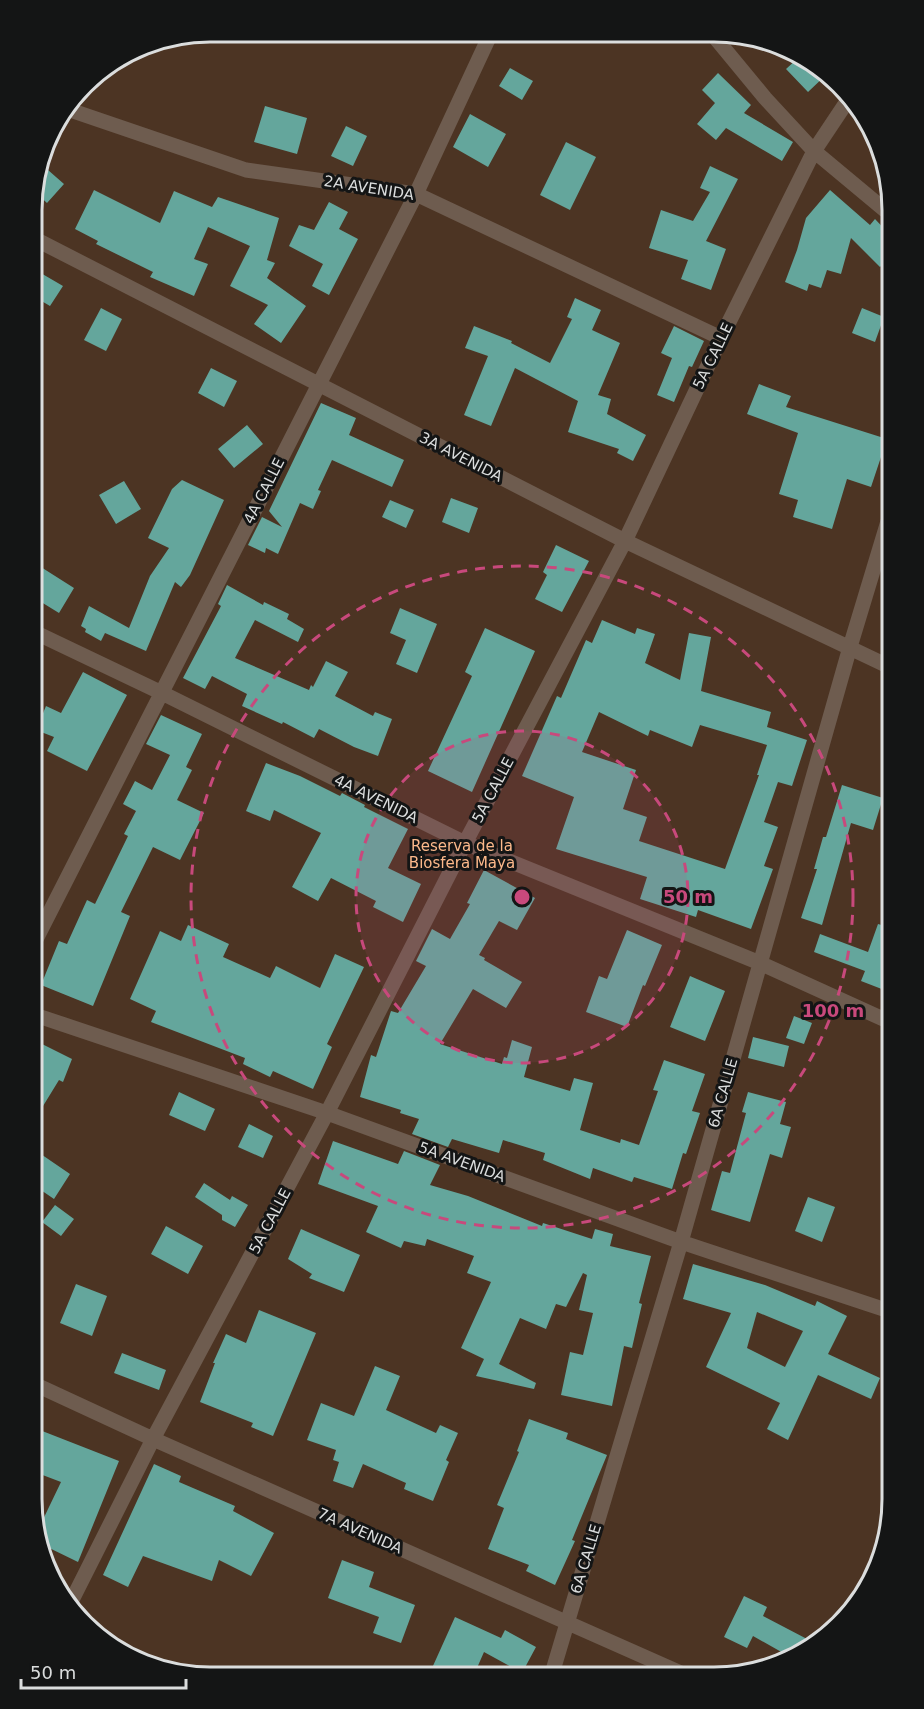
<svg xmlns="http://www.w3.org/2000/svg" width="924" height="1709" viewBox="0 0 924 1709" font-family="'DejaVu Sans',sans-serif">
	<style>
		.green { fill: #4c3423 }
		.building { fill: #64a69c; fill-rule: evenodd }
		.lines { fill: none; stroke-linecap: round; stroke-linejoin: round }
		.minor { stroke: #6e5c4f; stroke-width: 15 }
		.ring { fill: none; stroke: #c8497c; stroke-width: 3; stroke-dasharray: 10 8 }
		.labels { text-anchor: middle; stroke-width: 6; stroke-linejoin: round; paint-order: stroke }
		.street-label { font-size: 15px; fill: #dbdddd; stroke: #141515 }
		.park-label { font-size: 15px; fill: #fcb98b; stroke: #141515 }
		.rim { fill: none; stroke: #dbdddd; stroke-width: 3 }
		.centre { fill: #c8497c; stroke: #141515; stroke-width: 3 }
		.ring-label { font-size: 18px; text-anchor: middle; font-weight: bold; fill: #c8497c; stroke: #141515; stroke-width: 6; stroke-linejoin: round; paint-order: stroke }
	</style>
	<rect width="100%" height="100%" fill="#2a2d2d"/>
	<!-- green -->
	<path class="green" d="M210,32L748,35L831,76L883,152L892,210V1511L879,1567L855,1608L813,1647L772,1668L714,1677L186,1676L101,1640L62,1598L41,1557L32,1499L33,187L50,131L92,76L142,45Z"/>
	<!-- building -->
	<path class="building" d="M797,59L827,74L808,92L786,69Z
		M510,68L533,81L522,100L499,86Z
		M718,73L751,105L744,113L793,142L782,161L726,128L716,140L697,124L715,103L702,90Z
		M265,106L307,118L297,154L254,142Z
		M470,114L506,134L488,167L453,147Z
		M346,126L367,136L353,166L331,156Z
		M566,142L596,157L570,210L540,195Z
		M40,163L64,184L47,203L33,190Z
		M710,166L738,179L706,241L726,249L711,290L681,279L688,260L649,248L661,210L693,221L710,192L700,188Z
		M94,190L160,223L174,191L212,207L218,197L279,218L267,260L275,263L267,278L306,306L281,343L254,324L268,305L230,286L250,246L208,227L194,259L208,264L194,296L150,277L153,272L96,244L98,241L75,229Z
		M830,190L870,225L875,219L892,237V255L880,267L851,238L841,274L827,270L821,288L809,284L807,291L785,282L797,250L806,218Z
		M329,202L348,212L339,229L358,239L329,295L312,286L323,264L289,246L299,225L314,230Z
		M39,272L63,286L50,306L33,296V282Z
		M575,298L601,310L592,330L620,343L598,395L611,399L607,414L646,435L633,461L617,453L619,449L568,432L578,401L515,368L491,426L464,415L488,356L465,348L474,326L512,341L511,343L550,363L572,319L567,317Z
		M101,308L122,319L106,351L84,340Z
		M862,308L884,317L875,342L852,333Z
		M674,326L704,341L692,367L689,366L674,402L657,395L672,358L661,353Z
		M211,368L237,381L224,407L198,393Z
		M759,384L791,396L786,407L887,439L871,487L847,479L832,529L793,517L798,500L779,494L798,433L747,414Z
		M321,403L356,418L349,435L404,460L392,487L332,460L318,490L321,491L313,509L300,503L278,554L266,548L265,553L248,545L262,517L282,527L269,511Z
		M247,425L263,444L234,468L218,449Z
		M182,480L224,500L190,575L181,587L175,582L146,651L105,633L101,641L85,632L86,629L81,626L89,606L129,628L150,576L169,548L148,538L172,489Z
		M124,481L141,509L116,524L99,495Z
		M451,498L478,508L469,533L442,522Z
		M390,500L414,510L406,528L382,517Z
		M556,545L589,561L562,612L535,599L547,575L543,572Z
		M33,562L74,588L59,613L33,597Z
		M227,585L263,605L264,602L289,614L287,619L304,629L298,642L255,620L235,658L309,690L311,685L313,687L326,661L348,672L335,696L373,716L375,712L392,719L378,756L354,747L319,729L314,738L283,722L282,724L242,706L247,694L212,676L205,689L183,678L221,606L218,604Z
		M400,608L437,624L417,673L396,664L406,640L390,633Z
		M602,620L635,634L637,628L655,634L645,663L680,680L689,633L711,637L701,691L771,712L767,727L807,740L792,786L778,782L764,822L778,827L764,866L773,869L751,929L698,910L696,917L640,899L647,877L556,849L574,797L522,776L557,696L561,698L586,640L592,643ZM599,712L648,736L650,730L692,747L700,725L767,745L757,775H759L725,869L639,841L647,817L623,809L636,770L582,752Z
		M485,628L535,651L472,792L428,771L472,676L465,672Z
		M83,672L127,695L87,771L47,751L54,737L36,730L46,706L61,713Z
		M161,715L202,734L186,767L192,770L177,800L204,813L180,860L153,847L121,912L130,916L93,1006L41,985L59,941L67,944L87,900L95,904L128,836L124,834L136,811L123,804L135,781L152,790L170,755L146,744Z
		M266,763L300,776L340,796L342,793L365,805L364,807L408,829L388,868L421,884L403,922L373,907L376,901L331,878L318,901L292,887L321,833L274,810L270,821L246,811Z
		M842,785L883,798L873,830L851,823L822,925L801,918L817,869H814L823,837H826Z
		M484,870L535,898L517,930L499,921L479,955L485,958L484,960L522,982L506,1008L473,989L440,1044L502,1064L504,1057L507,1058L512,1040L532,1047L524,1077L570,1091L574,1078L593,1083L580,1130L620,1143L621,1139L639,1145L658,1091L653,1090L664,1060L705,1074L692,1111L700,1113L686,1154L683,1153L672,1189L634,1177L632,1182L593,1168L590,1179L543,1160L545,1153L503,1140L499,1153L452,1139L448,1147L412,1134L419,1119L400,1113L401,1110L360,1097L371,1055L376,1057L391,1011L398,1013L426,966L416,961L432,929L450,939L470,904L467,903Z
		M878,924L892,928V993L861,981L865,971L814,952L820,934L868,952Z
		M188,925L229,944L223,957L270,978L276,966L320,988L335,954L364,967L327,1044L332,1047L313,1089L273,1071L270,1077L243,1064L245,1058L151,1022L156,1011L130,999L160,931L181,941Z
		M627,930L662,945L645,986L643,985L627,1027L586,1012L599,976L607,979Z
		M690,976L725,991L705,1041L670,1027Z
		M794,1016L812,1023L804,1044L786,1038Z
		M753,1037L789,1046L784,1067L748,1058Z
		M32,1039L72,1059L63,1082L59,1080L32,1124Z
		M179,1092L215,1109L205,1131L169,1115Z
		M748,1092L786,1102L780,1124L791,1127L782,1158L770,1154L750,1222L711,1210L722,1171L730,1173L746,1113L742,1112Z
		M249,1124L273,1136L263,1158L238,1147Z
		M333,1141L398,1164L404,1151L440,1165L430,1185L468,1196L542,1226L543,1223L592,1239L595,1229L613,1234L610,1246L651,1256L639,1303L642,1304L632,1348L624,1346L612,1406L561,1395L570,1352L583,1355L593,1313L579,1310L587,1275L583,1273L566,1307L556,1304L546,1329L520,1318L499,1364L536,1383L534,1389L476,1376L484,1359L461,1348L491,1282L467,1273L474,1256L427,1239L425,1246L404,1241L401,1248L366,1232L378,1206L318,1184Z
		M32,1148L70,1174L54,1199L32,1184Z
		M204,1183L230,1200L232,1196L248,1205L235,1227L222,1220V1215L195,1197Z
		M808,1197L835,1207L822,1242L795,1231Z
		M55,1205L74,1219L61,1236L42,1222Z
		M166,1226L203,1246L188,1274L151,1254Z
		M301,1229L360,1255L344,1292L309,1278L312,1274L288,1259Z
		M693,1264L765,1285L815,1306L817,1301L847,1316L828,1354L880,1378L871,1399L818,1375L788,1440L767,1429L780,1403L706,1367L731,1313L683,1299ZM757,1312L803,1331L785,1367L747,1348Z
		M76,1284L107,1296L92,1336L60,1323Z
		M259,1310L316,1333L273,1436L251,1427L253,1423L200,1402L215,1363H213L226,1334L246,1343Z
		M122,1353L166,1370L159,1390L114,1373Z
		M375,1366L400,1376L386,1410L436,1433L440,1425L458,1433L446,1460L449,1462L433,1501L404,1489L406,1483L363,1464L353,1488L333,1481L339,1462L333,1460L336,1450L307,1440L321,1403L354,1416Z
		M529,1419L568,1433L566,1439L607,1455L572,1540L575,1541L555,1585L526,1571L529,1565L488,1549L504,1508L497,1505L519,1452L517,1451Z
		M32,1427L119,1461L78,1562L39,1543L37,1532L61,1482L32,1471Z
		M154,1464L181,1476L179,1482L235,1506L233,1511L274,1533L251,1576L219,1560L212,1581L143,1556L128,1587L103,1575Z
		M342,1560L374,1572L369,1587L415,1605L401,1643L373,1633L379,1617L328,1598Z
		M744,1596L767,1607L763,1616L807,1639L799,1655L792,1658L753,1636L747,1648L724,1637Z
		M455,1617L501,1638L505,1630L536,1647L522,1673L484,1652L473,1677H428Z"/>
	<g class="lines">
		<!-- minor -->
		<path class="minor" d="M713,35L765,98L814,151L892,216
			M67,109L246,170L416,194L721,338
			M33,238L625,541L892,668
			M32,631L162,693L465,843L760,963L892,1023
			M32,947L416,194L491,33
			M32,1014L327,1113L681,1242L892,1312
			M32,1383L153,1439L690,1677
			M69,1606L153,1439L327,1113L465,843L625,541L721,338L814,151L848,100
			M551,1677L681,1242L850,647L892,508"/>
	</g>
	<!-- distance rings -->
	<circle cx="522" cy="897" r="166" fill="#c8497c" fill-opacity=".12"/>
	<g class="ring">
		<circle cx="522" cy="897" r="166"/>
		<circle cx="522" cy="897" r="331"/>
	</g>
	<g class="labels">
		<!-- street labels -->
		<g class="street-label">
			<text transform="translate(369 188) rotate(9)" y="5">2A AVENIDA</text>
			<text transform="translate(713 356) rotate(-64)" y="5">5A CALLE</text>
			<text transform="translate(461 457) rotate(27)" y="5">3A AVENIDA</text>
			<text transform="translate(264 491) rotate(-63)" y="5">4A CALLE</text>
			<text transform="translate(493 790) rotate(-62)" y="5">5A CALLE</text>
			<text transform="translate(376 799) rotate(26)" y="5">4A AVENIDA</text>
			<text transform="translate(723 1093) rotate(-74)" y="5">6A CALLE</text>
			<text transform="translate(462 1162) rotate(20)" y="5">5A AVENIDA</text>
			<text transform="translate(270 1221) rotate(-62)" y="5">5A CALLE</text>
			<text transform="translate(360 1531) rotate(24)" y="5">7A AVENIDA</text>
			<text transform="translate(586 1559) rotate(-73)" y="5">6A CALLE</text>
		</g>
		<!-- park labels -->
		<g class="park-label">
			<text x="462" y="851">Reserva de la<tspan x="462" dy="17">Biosfera Maya</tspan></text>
		</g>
	</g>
	<!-- crop -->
	<path d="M0 0H924V1709H0ZM210 42H714A168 168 0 0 1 882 210V1499A168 168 0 0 1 714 1667H210A168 168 0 0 1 42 1499V210A168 168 0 0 1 210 42Z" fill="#141515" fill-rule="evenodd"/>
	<path class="rim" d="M210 42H714A168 168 0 0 1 882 210V1499A168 168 0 0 1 714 1667H210A168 168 0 0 1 42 1499V210A168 168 0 0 1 210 42Z"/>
	<circle cx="522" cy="897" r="9" class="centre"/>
	<g class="ring-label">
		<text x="688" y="903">50 m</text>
		<text x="833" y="1017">100 m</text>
	</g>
	<!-- scale -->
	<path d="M21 1679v9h165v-9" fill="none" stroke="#dbdddd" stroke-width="3"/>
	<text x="30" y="1679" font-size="18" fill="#dbdddd" stroke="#141515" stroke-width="4.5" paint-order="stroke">50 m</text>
</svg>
